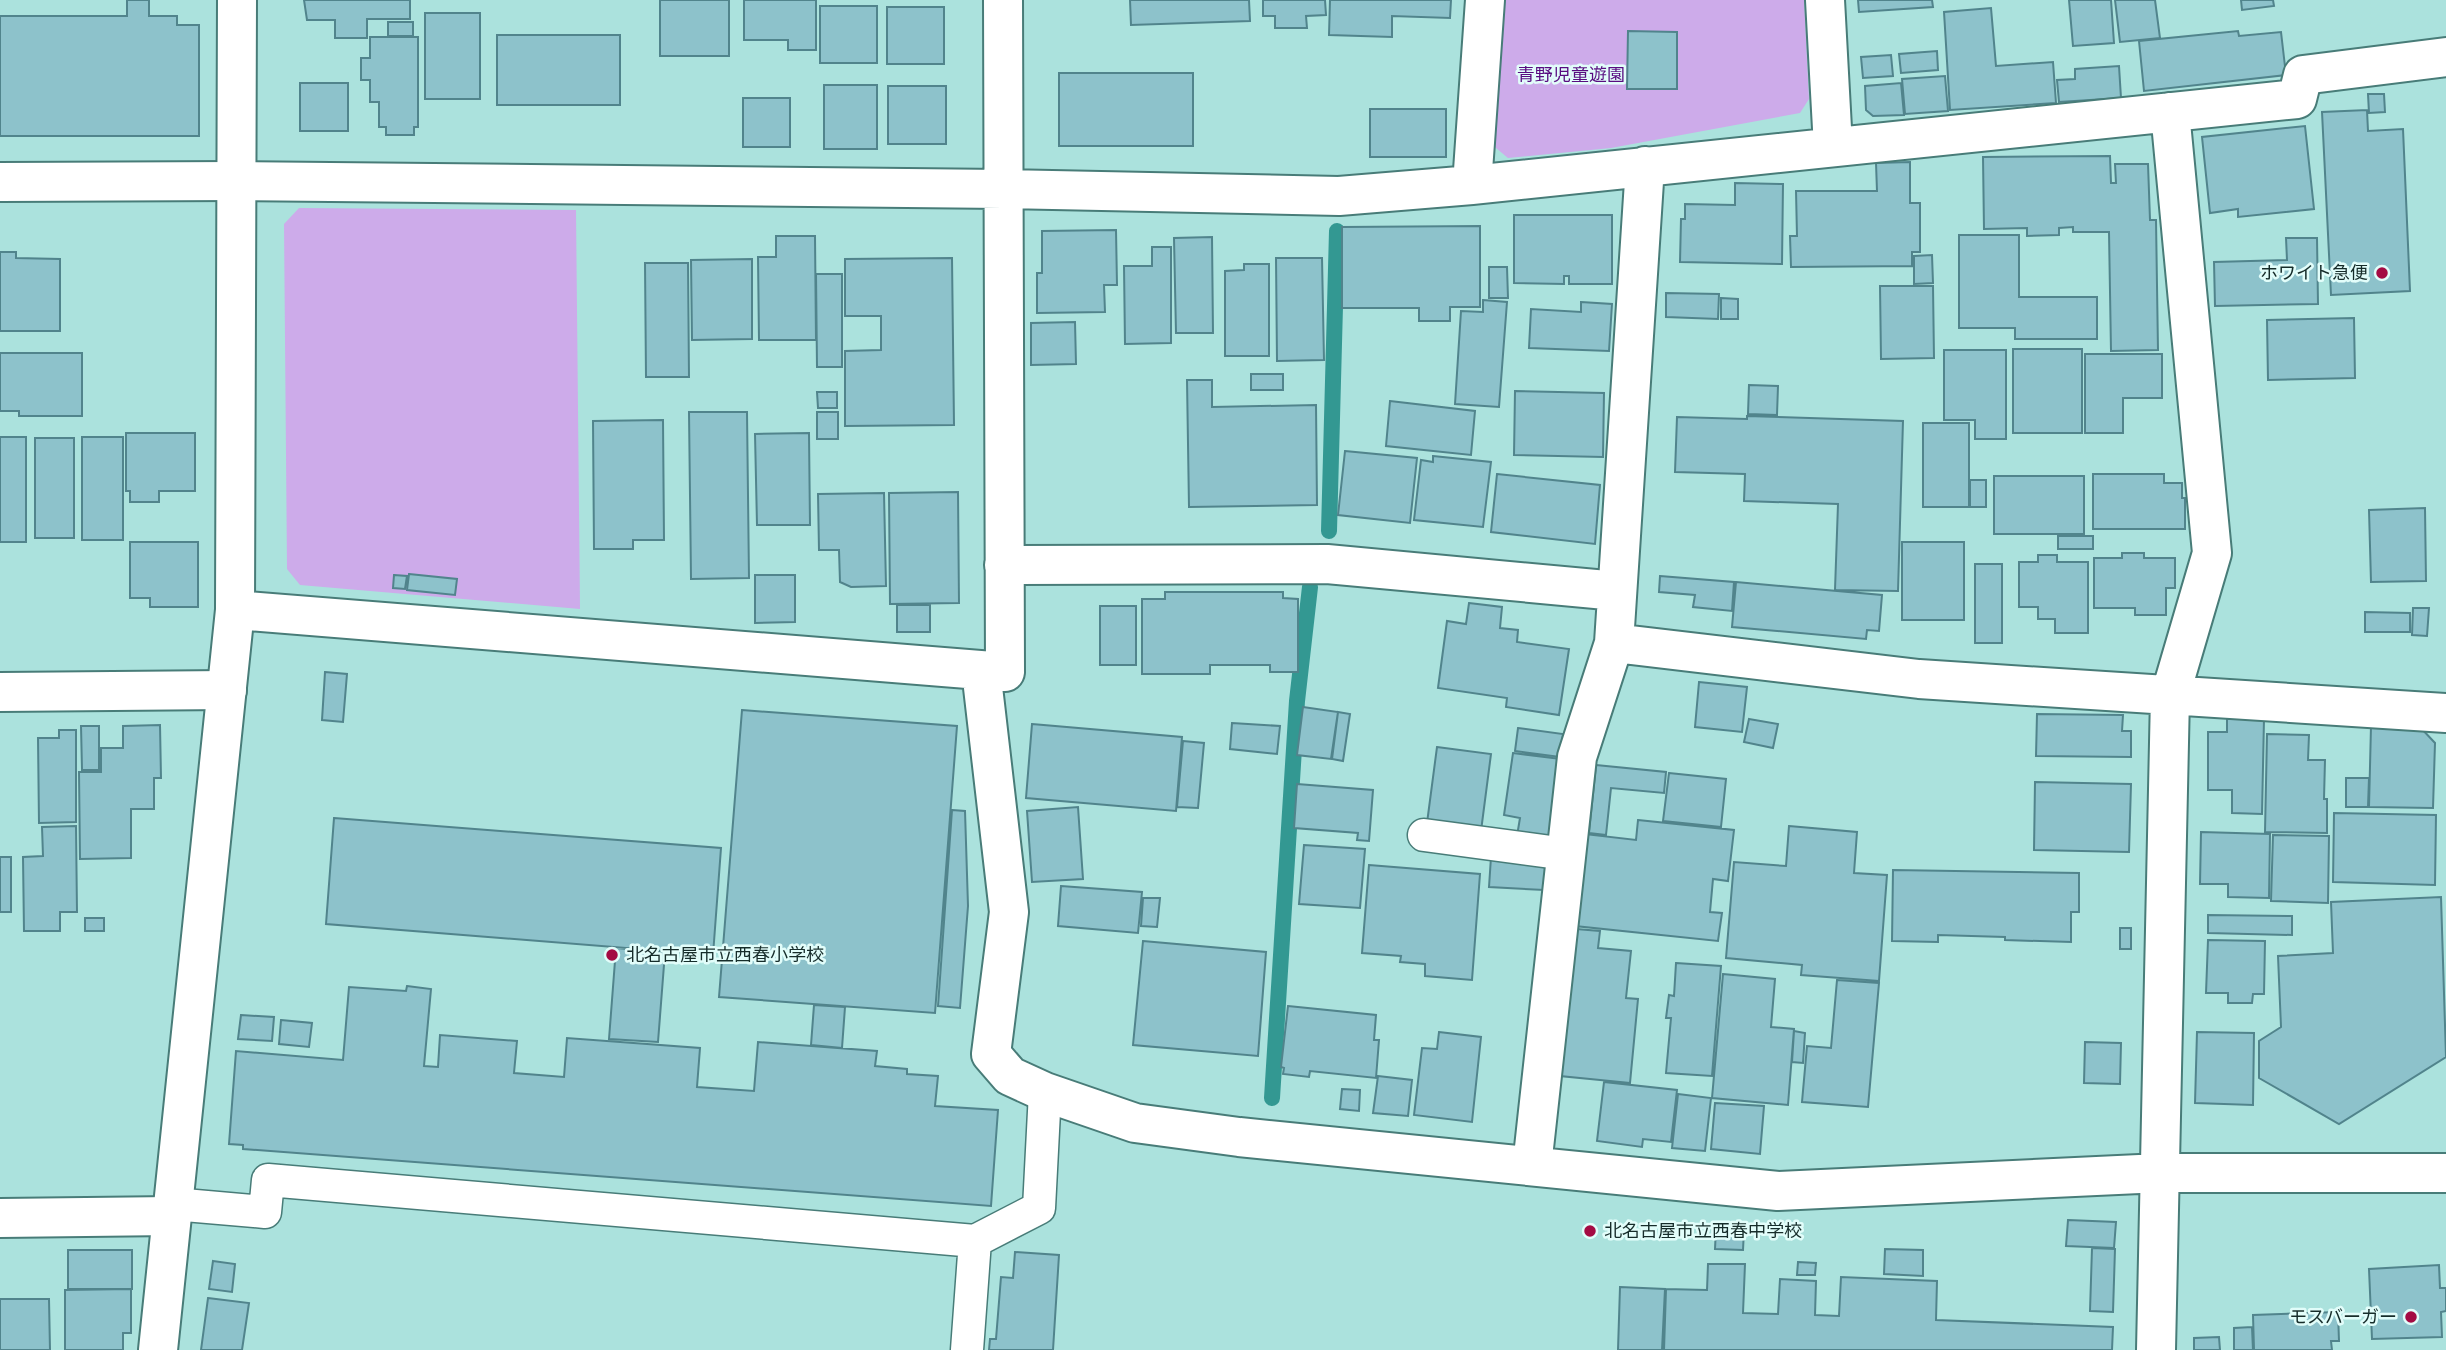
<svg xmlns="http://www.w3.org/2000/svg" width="2446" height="1350" viewBox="0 0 2446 1350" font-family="'Varela Round','Noto Sans JP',sans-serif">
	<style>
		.green { fill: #cdabea }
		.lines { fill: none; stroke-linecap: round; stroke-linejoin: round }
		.stream { stroke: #339892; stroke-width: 16 }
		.building { fill: #8dc2cb; stroke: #51848c; stroke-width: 2 }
		.lane-casing { stroke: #487c78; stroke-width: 35 }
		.street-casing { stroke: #487c78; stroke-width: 42 }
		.secondary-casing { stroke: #487c78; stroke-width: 42 }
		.lane { stroke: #fff; stroke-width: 32 }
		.street { stroke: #fff; stroke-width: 38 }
		.secondary { stroke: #fff; stroke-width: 38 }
		.poi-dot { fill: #a40b43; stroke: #e2fdfa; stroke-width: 2.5 }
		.labels { text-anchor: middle; stroke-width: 5; stroke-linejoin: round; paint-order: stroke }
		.park-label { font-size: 18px; fill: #580c80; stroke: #e2fdfa }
		.poi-label { font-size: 18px; fill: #162c2a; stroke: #e2fdfa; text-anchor: end }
	</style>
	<rect width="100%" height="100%" fill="#abe2dd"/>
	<!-- green -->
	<path class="green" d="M1500,0H1804L1809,99L1800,113L1611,148L1508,158L1490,143Z
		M299,208L576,210L580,609L300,585L287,569L284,224Z"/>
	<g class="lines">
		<!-- stream -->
		<path class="stream" d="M1329,531L1337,231
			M1272,1098L1297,701L1310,587"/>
	</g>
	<!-- building -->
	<path class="building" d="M127,0H149V16H177V25H199V136H0V16H127Z
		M304,0H410V19H367V38H335V20H307Z
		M660,0H729V56H660Z
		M744,0H816V50H788V40H744Z
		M1130,0H1249L1250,21L1131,25Z
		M1263,0H1325L1326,15L1306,16L1307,28H1275V16H1263Z
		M1330,0H1451L1450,18L1392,16V37L1329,35Z
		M1858,0H1932L1933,7L1859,12Z
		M2069,0H2111L2114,43L2073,46Z
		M2115,0H2155L2160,38L2120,42Z
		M2241,0H2273L2274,6L2242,10Z
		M820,6H877V63H820Z
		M887,7H944V64H887Z
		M1991,8L1996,66L2053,62L2056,103L1950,110L1944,12Z
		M425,13H480V99H425Z
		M388,22H413V36H388Z
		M1628,31L1677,32V89H1627Z
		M2238,31L2239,36L2281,32L2286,75L2144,91L2139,41Z
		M497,35H620V105H497Z
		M370,37H418V127H414V135H386V127H379V102H370V80H361V58H370Z
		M1937,51L1938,70L1901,73L1899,54Z
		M1891,55L1893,76L1863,78L1861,57Z
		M2119,66L2121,98L2059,102L2057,80L2075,79V69Z
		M1059,73H1193V146H1059Z
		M1945,76L1948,111L1905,114L1902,79Z
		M300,83H348V131H300Z
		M1901,83L1904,115L1873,116L1866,110L1865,86Z
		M824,85H877V149H824Z
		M888,86H946V144H888Z
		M2368,94H2384L2385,112L2369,113Z
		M743,98H790V147H743Z
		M1370,109H1446V157H1370Z
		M2367,110L2368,131L2403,129L2410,291L2331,295L2322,112Z
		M2305,126L2314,209L2238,217V209L2210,213L2202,137Z
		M2110,156L2111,183H2116L2115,164H2148L2150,220H2156L2158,350L2111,351L2109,232H2073V227L2059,228V235L2027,236V228L1984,229L1983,157Z
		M1910,162V203H1920V252H1912V266L1791,267L1790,236H1797L1796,191H1877L1876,163Z
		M1735,183L1783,184L1782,264L1680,262L1681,219H1685V204L1735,205Z
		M1514,215H1612V284H1569V276H1564V284L1514,283Z
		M1480,226V307H1450V321H1419V308H1342V227Z
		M1116,230L1117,285H1104L1105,312L1037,313V273H1042V231Z
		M1959,235H2019V297H2097V339H2015V328H1959Z
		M776,236H815L816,340H759L758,257H776Z
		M1212,237L1213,333H1176L1174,238Z
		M2286,238H2317L2318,304L2215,306L2214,262L2287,260Z
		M1152,247H1171V343L1125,344L1124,266H1152Z
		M0,252H16V258L60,259V331H0Z
		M1932,255L1933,283L1914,284V256Z
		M952,258L954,425L845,426V351L881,350V316H845V259Z
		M1276,258H1322L1324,360L1277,361Z
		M752,259V339L692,340L691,260Z
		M645,263H688L689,377H646Z
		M1244,264H1269V356H1225V271L1244,270Z
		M1489,267H1507L1508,298H1489Z
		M816,274H842V367H817Z
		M1880,286H1933L1934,358L1881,359Z
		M1666,293L1719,294L1718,319L1666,317Z
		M1721,298L1738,299V319H1721Z
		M1483,300L1507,302L1499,407L1455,404L1461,311L1483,312Z
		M1581,302L1612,304L1609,351L1529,348L1531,309L1581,312Z
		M2354,318L2355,378L2268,380L2267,320Z
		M1075,322L1076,364L1031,365V323Z
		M2013,349H2082V433H2013Z
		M1944,350H2006V439H1975V420H1944Z
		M0,353H82V416H19V411H0Z
		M2085,354H2162V398H2123V433H2085Z
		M1251,374H1283V390H1251Z
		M1187,380H1212V407L1316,405L1317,505L1189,507Z
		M1749,385L1778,386L1777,415L1748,414Z
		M1515,391L1604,393L1603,457L1514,455Z
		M817,392H837V408H818Z
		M1390,401L1475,411L1471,455L1386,446Z
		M689,412H747L749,578L691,579Z
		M817,412H838V439H817Z
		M1747,416L1903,421L1898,591L1835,590L1838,504L1744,501L1745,474L1675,472L1677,417L1747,419Z
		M663,420L664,540H633V549H594L593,421Z
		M1923,423H1969V507H1923Z
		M126,433H195V491H159V502H130V491H126Z
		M809,433L810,525H757L755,434Z
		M0,437H26V542H0Z
		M82,437H123V540H82Z
		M35,438H74V538H35Z
		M1345,451L1417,458L1410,523L1338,515Z
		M1433,456L1491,462L1483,527L1414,520L1421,460L1433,462Z
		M1497,474L1600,485L1595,544L1491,532Z
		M2093,474H2164V483H2182V498H2185V529H2093Z
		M1994,476H2084V534H1994Z
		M1970,480H1986V507H1970Z
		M958,492L959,603L890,604L889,493Z
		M884,493L886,586L851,587L840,582L839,550H819L818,494Z
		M2425,508L2426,581L2371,582L2369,510Z
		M2058,536H2093V549H2058Z
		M130,542H198V607H150V598H130Z
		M1902,542H1964V620H1902Z
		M2122,553H2144V558H2175V588H2166V615H2135V608H2094V558H2122Z
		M2038,555H2057V562H2088V633H2055V619H2038V607H2019V562H2038Z
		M1975,564H2002V643H1975Z
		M409,574L457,579L455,595L407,590Z
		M394,575L407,576L405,589L393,588Z
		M755,575H795V622L755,623Z
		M1660,576L1734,582L1732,611L1693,607L1695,595L1659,592Z
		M1736,582L1882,595L1879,631L1867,630L1866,639L1732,627Z
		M1165,592H1283V598L1298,599V672H1270V665H1210V674H1142V599H1165Z
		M1469,603L1502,607L1500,628L1518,630L1517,642L1569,649L1559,715L1506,707L1507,698L1438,688L1447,621L1466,624Z
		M897,605H930V632H897Z
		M1100,606H1136V665H1100Z
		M2413,608H2429L2427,636L2412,635Z
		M2365,612L2410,613V632H2365Z
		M325,672L347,674L343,722L322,720Z
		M1699,682L1747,687L1742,732L1695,727Z
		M1303,707L1338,712L1331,759L1297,755Z
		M742,710L957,726L935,1013L719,997Z
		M1338,712L1350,714L1343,761L1332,759Z
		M2037,714L2123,715L2122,731H2131V757L2036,756Z
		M1749,719L1778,724L1773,748L1744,742Z
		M2227,719H2264L2262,814L2232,813V790H2208V732H2227Z
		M1232,723L1280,726L1277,754L1230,749Z
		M1032,724L1182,737L1176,811L1026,798Z
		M160,725L161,778H154V809H131V858L80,859L79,772H101V748H123V726Z
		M81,726H99V770H82Z
		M2371,726L2420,727L2435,743L2433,808L2369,807Z
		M1518,728L1563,734L1560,757L1515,751Z
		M59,730H76V822L39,823L38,738H59Z
		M2267,734L2309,735L2308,760H2325L2324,799H2327V833L2265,832Z
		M1183,741L1204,743L1198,808L1177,807Z
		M1437,747L1491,754L1481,831L1427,823Z
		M1513,753L1561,759L1551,840L1517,836L1520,818L1504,815Z
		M1596,765L1666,772L1664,793L1611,788L1606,835L1589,833Z
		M1669,773L1726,779L1721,827L1663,821Z
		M2346,778H2369L2368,807H2346Z
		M2035,782L2131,784L2129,852L2034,850Z
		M1297,784L1373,790L1369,841L1357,840L1358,833L1294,828Z
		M1078,807L1083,879L1032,882L1027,811Z
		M952,810L965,811L968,906L960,1008L938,1006Z
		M2334,813L2436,815L2435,885L2333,882Z
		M334,818L721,848L713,955L326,924Z
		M1638,820L1734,830L1728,881L1713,879L1710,912L1722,913L1718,941L1575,926L1585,834L1636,840Z
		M76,826L77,912H60V931H24L23,857L43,856L42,827Z
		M1789,826L1857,832L1854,873L1887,875L1879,981L1801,975L1802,965L1726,958L1734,862L1786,866Z
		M2201,832L2270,834L2269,898L2228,897V884H2200Z
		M2273,835L2329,836L2328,903L2271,901Z
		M1304,845L1365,849L1360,908L1299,904Z
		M0,857H11V912H0Z
		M1491,857L1546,861L1544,890L1489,887Z
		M1369,865L1480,874L1472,980L1425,976V964L1400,962L1401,956L1362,953Z
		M1893,870L2079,873V912H2071V942L2005,940V937L1938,935V942L1892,941Z
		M1061,886L1142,892L1138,933L1058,926Z
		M2441,897L2446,1057L2339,1124L2259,1078V1041L2281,1027L2278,956L2333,953L2331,902Z
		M1143,898H1160L1157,927L1141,926Z
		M2208,915L2292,916V935L2208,933Z
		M85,918H104V931H85Z
		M2120,928H2131V949H2120Z
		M1576,929L1600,931L1598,948L1631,951L1626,998L1638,999L1630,1083L1560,1076Z
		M2208,940L2265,941L2264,994H2253L2252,1003H2228V993H2206Z
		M1143,941L1266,952L1258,1056L1133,1045Z
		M616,948L665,952L658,1042L609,1039Z
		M1676,963L1721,966L1712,1076L1666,1073L1671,1018H1666L1669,995L1674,996Z
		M1723,974L1775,979L1771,1027L1794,1029L1788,1105L1712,1098Z
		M1837,980L1879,983L1868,1107L1802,1102L1807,1046L1831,1048Z
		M407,986L431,989L424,1066L438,1067L440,1035L517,1041L514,1073L564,1077L567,1038L700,1048L697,1087L754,1091L758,1042L877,1051L875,1066L907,1069V1074L938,1076L935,1106L998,1110L991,1206L243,1149V1145L229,1144L236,1051L343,1060L349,987L406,991Z
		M814,1005L845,1007L842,1048L811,1045Z
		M1288,1006L1376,1015L1374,1040H1379L1376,1078L1310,1071L1309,1077L1283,1074L1284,1068L1281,1067Z
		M241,1015L274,1017L272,1041L238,1039Z
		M281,1020L312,1023L309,1047L279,1044Z
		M1794,1031L1805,1033L1803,1063L1792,1062Z
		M1439,1032L1481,1037L1472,1122L1414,1115L1422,1048L1437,1049Z
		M2197,1032L2254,1033L2253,1105L2195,1103Z
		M2085,1042L2121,1043L2120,1084L2084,1083Z
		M1378,1076L1412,1080L1408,1116L1373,1113Z
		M1604,1082L1677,1090L1671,1142L1643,1139L1642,1147L1597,1141Z
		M1342,1089L1360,1090L1359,1111L1340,1109Z
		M1678,1094L1711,1098L1705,1151L1672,1148Z
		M1715,1103L1764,1106L1760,1154L1711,1149Z
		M2068,1220L2116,1222L2114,1248L2066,1246Z
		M1716,1228L1744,1230L1743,1250L1715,1249Z
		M2092,1248L2115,1249L2113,1312L2090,1311Z
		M1885,1249L1923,1250V1276L1884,1274Z
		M68,1250H132V1289H68Z
		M1015,1252L1059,1255L1053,1350H989L990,1339H996L1001,1277L1013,1278Z
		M213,1261L235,1264L232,1292L209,1289Z
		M1798,1262L1816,1263L1815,1275H1797Z
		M1708,1264H1745L1743,1313L1778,1314L1780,1279L1816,1281L1815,1315L1839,1316L1841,1277L1937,1281L1936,1320L2113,1327L2112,1350H1664L1666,1289L1707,1290Z
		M2439,1265L2440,1288H2446V1311L2441,1312L2442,1337L2372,1339L2369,1269Z
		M1620,1287L1665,1289L1662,1350H1618Z
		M131,1289V1333H123V1350H65V1290Z
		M208,1298L249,1303L242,1350H201Z
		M0,1299H49L50,1350H0Z
		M2338,1312L2339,1341H2331L2332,1350H2254L2253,1315Z
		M2252,1327L2253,1350H2234V1328Z
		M2219,1337L2220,1350H2194V1338Z"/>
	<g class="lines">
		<defs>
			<path id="lane" d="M1424,835L1566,854
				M173,1204L265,1212L268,1180L975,1241
				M967,1350L975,1241L1039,1208L1045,1092"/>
			<path id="street" d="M1825,0L1833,147
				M0,182L237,181L1003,189L1339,196L1472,185L2297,99L2303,75L2446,57
				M1472,185L1485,0
				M1004,565L1327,564L1617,591
				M235,610L1005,672L1003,0
				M1614,643L1919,679L2446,713
				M981,670L1009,912L991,1054L1010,1076L1045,1092L1135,1123L1239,1137L1778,1191L2161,1173
				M0,692L227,690
				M1532,1166L1577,757L1614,643L1645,166
				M0,1218L172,1216
				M2156,1350L2170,696L2212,553L2170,112"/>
			<path id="secondary" d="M2161,1173H2446
				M158,1350L235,610L237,0"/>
		</defs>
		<!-- lane casing -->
		<use href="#lane" class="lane-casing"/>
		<!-- street casing -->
		<use href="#street" class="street-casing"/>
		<!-- secondary casing -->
		<use href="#secondary" class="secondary-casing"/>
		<!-- lane -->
		<use href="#lane" class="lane"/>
		<!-- street -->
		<use href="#street" class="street"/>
		<!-- secondary -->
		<use href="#secondary" class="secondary"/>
	</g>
	<!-- markers -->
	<g class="poi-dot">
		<circle cx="2382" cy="273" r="7"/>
		<circle cx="612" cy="955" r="7"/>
		<circle cx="1590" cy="1231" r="7"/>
		<circle cx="2411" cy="1317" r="7"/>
	</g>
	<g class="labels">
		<!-- park labels -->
		<g class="park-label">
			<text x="1571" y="81">青野児童遊園</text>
		</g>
		<!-- poi labels -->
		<g class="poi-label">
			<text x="2368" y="279">ホワイト急便</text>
			<text x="626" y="961" text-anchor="start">北名古屋市立西春小学校</text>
			<text x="1604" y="1237" text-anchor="start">北名古屋市立西春中学校</text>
			<text x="2397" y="1323">モスバーガー</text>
		</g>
	</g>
</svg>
